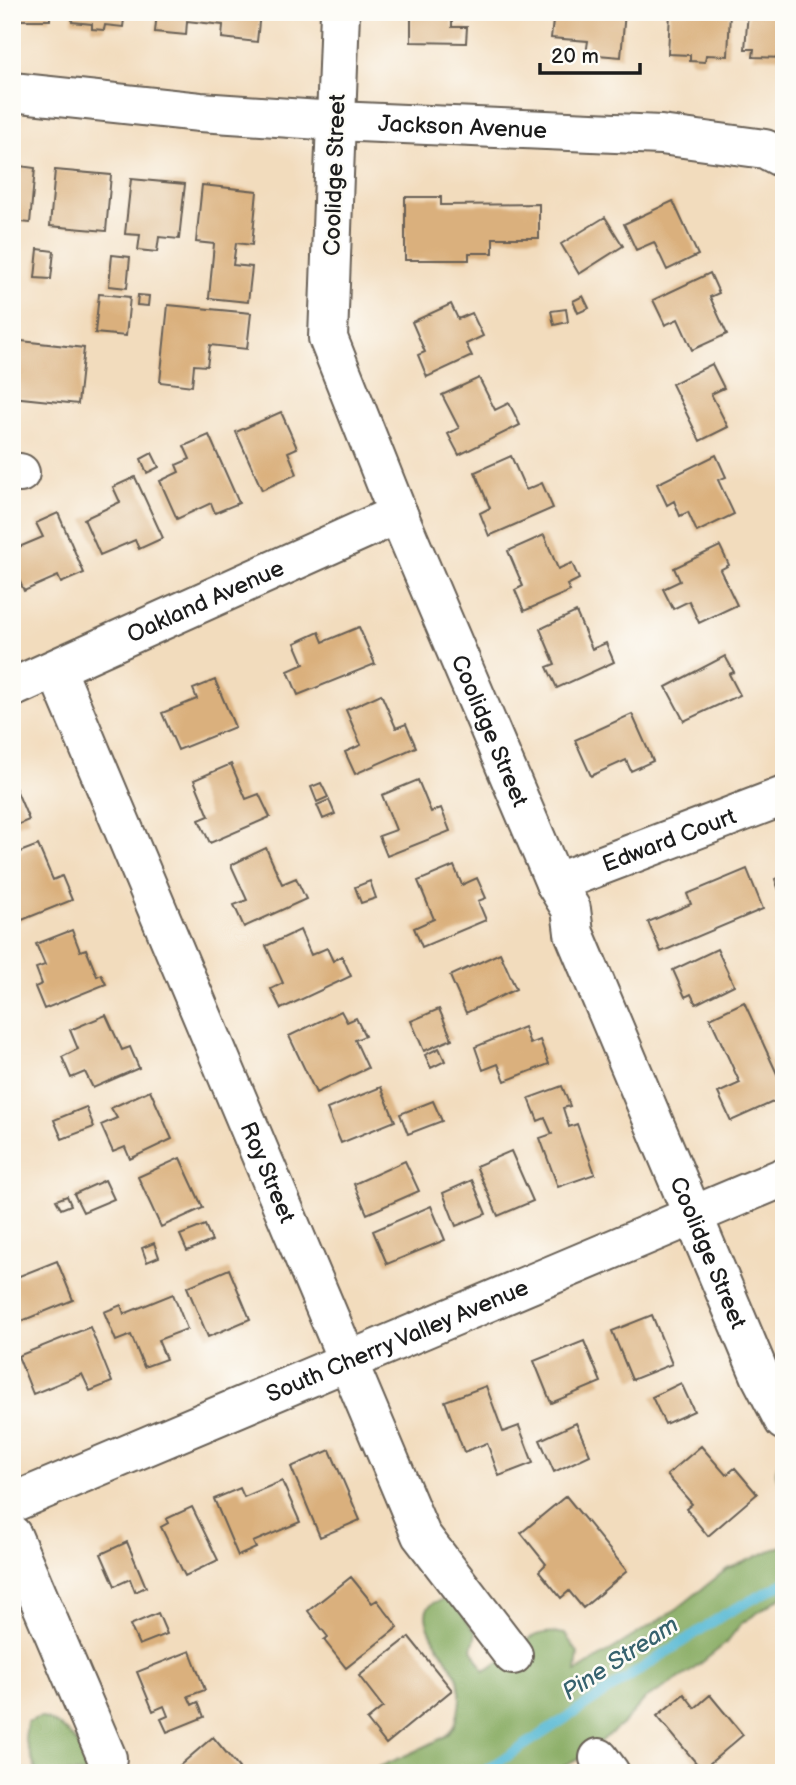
<svg xmlns="http://www.w3.org/2000/svg" width="796" height="1785" viewBox="0 0 796 1785" font-family="'Balsamiq Sans',sans-serif">
	<style>
		.forest { fill: #86aa60; stroke: #51633e; stroke-width: 2 }
		.lines { fill: none; stroke-linecap: round; stroke-linejoin: round }
		.stream { stroke: #55b8d3; stroke-width: 10 }
		.building { fill: #dab07d }
		.minor-casing { stroke: #675f54; stroke-width: 42 }
		.minor { stroke: #fff; stroke-width: 38 }
		.labels { text-anchor: middle; stroke-width: 5; stroke-linejoin: round; paint-order: stroke }
		.street-label { font-size: 23px; fill: #1c1c1c; stroke: #fdfcf7 }
		.water-label { font-size: 24px; font-style: italic; fill: #36626e; stroke: #fdfcf7 }
	</style>
	<rect width="100%" height="100%" fill="#fdfcf7"/>
	<filter id="ink" filterUnits="userSpaceOnUse"><feTurbulence type="fractalNoise" baseFrequency=".0143" numOctaves="2"/><feDisplacementMap in="SourceGraphic" scale="14" xChannelSelector="R" yChannelSelector="G"/><feConvolveMatrix kernelMatrix="1 2 1 2 8 2 1 2 1" color-interpolation-filters="sRGB"/></filter>
	<filter id="wash" filterUnits="userSpaceOnUse"><feTurbulence type="fractalNoise" baseFrequency=".00686" numOctaves="4" result="noise"/><feDisplacementMap in="SourceGraphic" scale="28" xChannelSelector="R" yChannelSelector="G"/><feGaussianBlur stdDeviation="1.57" result="paint"/><feColorMatrix in="noise" values="0 0 0 0 0 0 0 0 0 0 0 0 0 0 0 0 0 1.4 0 .05"/><feComposite in="paint" operator="in"/></filter>
	<g filter="url(#wash)">
		<rect width="100%" height="100%" fill="#f2dcbd"/>
		<!-- forest -->
		<path class="forest" d="M784,1453V1488C771,1475 776,1467 784,1453Z
			M784,1545V1595L741,1624L725,1644L690,1672L644,1700L625,1722L579,1759L551,1773H367C383,1764 441,1742 449,1733C460,1720 463,1692 457,1677C449,1656 396,1602 450,1599L476,1633L472,1649L484,1671C516,1657 524,1625 565,1634L578,1653L576,1672L678,1608L727,1569Z
			M40,1717C67,1724 84,1750 97,1773H37L25,1739L27,1722Z"/>
		<g class="lines">
			<!-- stream -->
			<path class="stream" d="M482,1773L725,1614L784,1583"/>
		</g>
		<g id="blocks">
			<!-- building -->
			<path class="building" d="M12,12H50V20H17Z
				M73,12H125L123,27L105,25L104,30L92,29V24L72,22Z
				M157,12H260L257,42L222,38L223,25L187,21L186,35L155,32Z
				M411,12H452V27H467L466,43L411,42Z
				M554,12H625L621,57L586,54L588,41L551,38Z
				M670,12H730L728,56L706,55L705,62L690,61V55L668,54Z
				M748,12L784,13V58L753,57L754,49H745Z
				M12,165L35,168L30,223L12,221Z
				M55,170L111,175L106,231L50,226Z
				M131,179L185,184L179,239L159,237L157,252L138,250L140,235L125,234Z
				M202,185L257,191L252,245L236,243L233,265L252,267L248,302L209,298L214,244L196,242Z
				M405,197H441V205L539,204V238H493V253H469V260H405Z
				M673,201L698,255L667,270L654,242L636,250L624,224Z
				M605,217L623,246L579,274L561,244Z
				M38,249L54,251L51,279L35,278Z
				M112,255L130,257L127,288L109,286Z
				M710,273L719,293L710,297L727,334L692,350L678,319L665,325L653,300Z
				M99,294L130,297L126,336L95,333Z
				M138,295L149,296L148,306L137,305Z
				M583,296L589,308L578,313L573,301Z
				M451,304L458,319L472,313L483,336L466,344L472,356L427,377L418,355L425,352L412,322Z
				M168,305L251,313L247,349L210,345L207,366L194,365L192,386L160,382Z
				M566,309L568,322L554,325L551,311Z
				M12,340L84,348L78,404L12,397Z
				M712,364L724,388L711,394L728,427L700,441L672,384Z
				M479,378L495,410L509,403L520,425L459,455L448,434L459,428L442,395Z
				M281,412L297,448L288,452L297,474L262,490L236,432Z
				M209,435L239,503L215,513L211,503L177,519L160,481L179,472L176,465L190,459L184,446Z
				M152,453L159,467L147,473L141,459Z
				M716,455L726,477L718,480L734,514L697,532L688,512L680,516L674,501L667,505L657,484Z
				M511,456L526,490L542,483L553,508L489,536L480,513L490,508L475,472Z
				M135,477L163,538L139,549L135,540L100,555L84,519L120,502L113,487Z
				M58,513L84,573L61,583L58,576L24,591L12,564V550L43,537L36,523Z
				M544,535L558,569L572,563L579,579L567,585L570,591L524,611L515,590L523,586L508,551Z
				M720,546L729,565L720,570L737,605L699,623L689,601L673,609L663,589L680,581L674,568Z
				M576,612L592,649L606,643L614,662L557,688L547,667L555,664L540,629Z
				M359,627L375,664L298,695L288,671L304,664L295,643L319,632L323,642Z
				M725,656L734,672L729,674L740,695L684,721L666,687Z
				M215,680L235,727L178,750L162,713L197,699L193,689Z
				M381,694L396,728L406,724L416,747L355,774L345,752L361,745L346,710Z
				M632,714L653,761L631,771L626,760L591,776L575,740Z
				M231,764L246,799L259,794L270,817L210,843L199,820L209,816L194,780Z
				M12,780L29,820L12,827Z
				M418,780L431,812L441,808L450,831L387,856L379,836L396,830L382,795Z
				M321,783L328,797L317,802L311,787Z
				M329,800L335,814L323,819L317,805Z
				M38,845L53,880L62,876L72,900L12,924V855Z
				M266,848L282,884L296,878L306,899L244,927L234,905L247,900L231,865Z
				M454,866L462,885L477,878L486,898L478,901L486,920L422,947L414,928L434,919L418,881Z
				M747,869L763,909L661,952L648,922L691,904L687,894Z
				M784,875V902H783L775,879Z
				M370,881L376,898L361,903L355,887Z
				M72,930L80,951L86,949L97,976L101,974L106,984L44,1009L35,987L42,984L36,968L45,965L36,944Z
				M300,930L311,955L327,948L333,961L342,956L351,976L281,1009L271,989L283,983L266,946Z
				M717,949L734,985L696,1004L691,994L685,997L673,970Z
				M500,953L516,989L466,1013L450,976Z
				M744,1002L784,1089V1097L731,1121L718,1093L740,1083L710,1018Z
				M439,1009L452,1039L424,1051L411,1021Z
				M341,1011L347,1022L356,1018L365,1036L355,1040L368,1068L316,1093L289,1036Z
				M106,1015L122,1050L130,1047L139,1068L93,1088L85,1072L71,1078L62,1057L78,1049L70,1030Z
				M524,1027L530,1044L540,1040L549,1064L505,1081L498,1064L483,1070L475,1047Z
				M439,1048L445,1061L431,1068L425,1055Z
				M562,1086L570,1106L563,1108L569,1127L577,1124L595,1174L558,1187L540,1138L552,1134L545,1118L538,1121L529,1098Z
				M381,1087L395,1121L341,1143L327,1109Z
				M150,1090L172,1139L130,1159L125,1147L113,1152L101,1125L117,1118L111,1108Z
				M433,1101L442,1121L408,1134L400,1114Z
				M86,1107L94,1127L62,1139L54,1120Z
				M511,1151L533,1201L498,1216L476,1166Z
				M180,1158L203,1208L161,1227L138,1177Z
				M405,1161L419,1191L367,1214L354,1184Z
				M105,1180L114,1199L83,1212L74,1194Z
				M472,1180L486,1214L456,1226L443,1193Z
				M67,1196L71,1205L61,1209L56,1200Z
				M431,1206L445,1240L387,1264L373,1231Z
				M205,1225L212,1241L187,1251L180,1235Z
				M154,1243L159,1257L147,1262L142,1248Z
				M57,1261L73,1300L12,1325V1268L17,1277Z
				M229,1269L250,1319L208,1337L187,1287Z
				M173,1294L187,1329L158,1340L166,1359L144,1367L131,1335L116,1341L104,1312L121,1305L124,1314Z
				M652,1315L672,1364L632,1380L612,1331Z
				M90,1327L112,1382L90,1391L82,1374L33,1394L18,1356Z
				M584,1341L601,1382L551,1403L534,1361Z
				M681,1383L694,1411L665,1424L652,1397Z
				M486,1386L503,1432L519,1426L533,1463L499,1476L487,1443L464,1452L445,1401Z
				M576,1423L590,1455L554,1472L540,1440Z
				M701,1446L726,1475L735,1468L757,1494L708,1536L686,1509L692,1504L667,1475Z
				M330,1450L360,1520L320,1537L291,1467Z
				M282,1481L300,1522L253,1542L256,1548L238,1556L214,1499L240,1488L244,1497Z
				M566,1496L627,1571L583,1608L569,1591L561,1598L539,1571L546,1564L521,1533Z
				M192,1507L218,1560L185,1576L161,1527L168,1523L166,1519Z
				M127,1542L146,1587L135,1592L130,1579L115,1586L101,1554Z
				M351,1577L372,1603L377,1600L398,1627L346,1668L324,1640L328,1637L308,1611Z
				M158,1613L167,1634L139,1645L130,1625Z
				M409,1637L452,1690L386,1744L367,1720L383,1707L359,1676Z
				M190,1651L205,1690L188,1696L192,1705L198,1702L204,1717L167,1732L161,1719L168,1716L164,1706L153,1711L137,1672Z
				M684,1694L695,1708L710,1695L743,1735L702,1770L657,1716Z
				M213,1737L239,1768L234,1773H171Z
				M12,1749L22,1773H12Z"/>
		</g>
	</g>
	<g filter="url(#ink)">
		<use href="#blocks" fill-opacity="0" stroke="#675f54" stroke-width="2"/>
		<g class="lines">
			<defs>
				<g id="minor">
					<path id="s1" d="M340,12L328,338L398,514L555,883L571,909L574,933L761,1377L784,1421"/>
					<path id="s2" d="M12,92L200,112L335,121L661,135L765,149L784,159"/>
					<path d="M12,472L20,473"/>
					<path id="s3" d="M56,669L421,1535L513,1655"/>
					<path id="s4" d="M12,688L398,514"/>
					<path id="s5" d="M555,883L784,796"/>
					<path id="s6" d="M12,1503L784,1177"/>
					<path d="M12,1535L107,1758"/>
					<path d="M599,1758L610,1773"/>
				</g>
			</defs>
			<!-- minor casing -->
			<use href="#minor" class="minor-casing"/>
			<!-- minor -->
			<use href="#minor" class="minor"/>
		</g>
	</g>
	<g class="labels">
		<!-- street labels -->
		<g class="street-label">
			<text dy="8" stroke="none"><textPath href="#s2" startOffset="452">Jackson Avenue</textPath></text>
			<text transform="translate(334 175) rotate(-88)" y="8">Coolidge Street</text>
			<text dy="8" stroke="none"><textPath href="#s4" startOffset="212">Oakland Avenue</textPath></text>
			<text dy="8" stroke="none"><textPath href="#s1" startOffset="751">Coolidge Street</textPath></text>
			<text dy="8" stroke="none"><textPath href="#s5" startOffset="122">Edward Court</textPath></text>
			<text dy="8" stroke="none"><textPath href="#s3" startOffset="546">Roy Street</textPath></text>
			<text dy="8" stroke="none"><textPath href="#s1" startOffset="1318">Coolidge Street</textPath></text>
			<text dy="8" stroke="none"><textPath href="#s6" startOffset="418">South Cherry Valley Avenue</textPath></text>
		</g>
		<!-- water labels -->
		<g class="water-label">
			<text transform="translate(620 1658) rotate(-33)" y="8">Pine Stream</text>
		</g>
	</g>
	<!-- margin -->
	<rect width="796" height="1785" fill="none" stroke="#fdfcf7" stroke-width="42"/>
	<!-- scale -->
	<path d="M540 63v10h100v-10" fill="none" stroke="#1c1c1c" stroke-width="3.5"/>
	<text x="551" y="63" font-size="21" fill="#1c1c1c" stroke="#fdfcf7" stroke-width="5" paint-order="stroke">20 m</text>
</svg>
